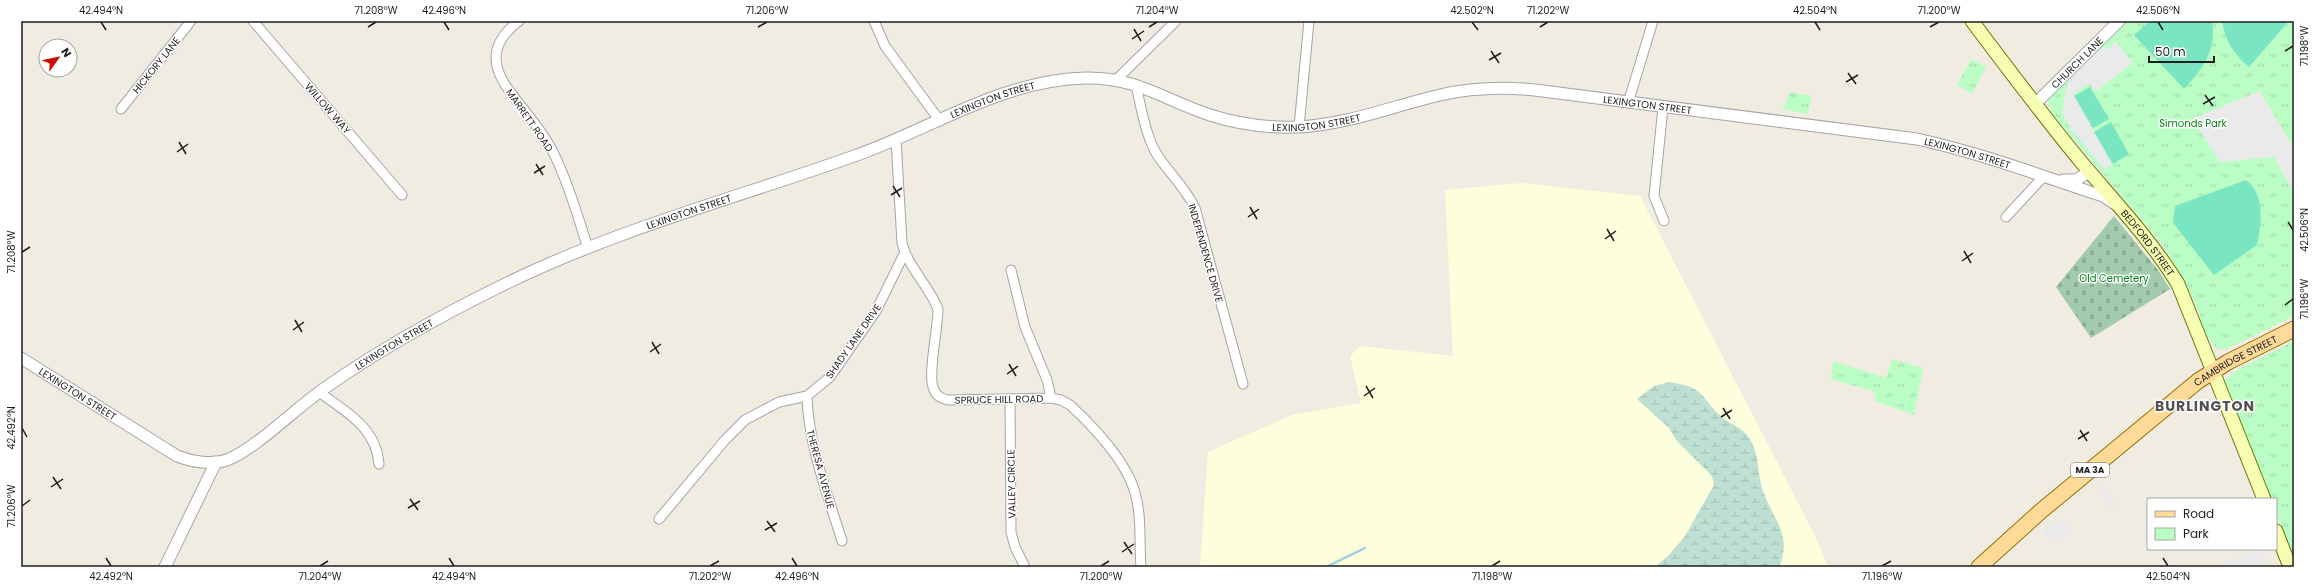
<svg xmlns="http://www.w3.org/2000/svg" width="2315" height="588" viewBox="0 0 2315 588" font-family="Poppins,sans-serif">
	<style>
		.education { fill: #fdffdc }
		.wetland { fill: url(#wetland-marsh) }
		.cemetery { fill: url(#cemetery-stones) }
		.park { fill: url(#park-tufts) }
		.pitch { fill: #7ae5c3 }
		.parking { fill: #eaeaea }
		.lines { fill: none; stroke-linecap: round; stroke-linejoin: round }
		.stream { stroke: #9fcde1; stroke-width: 2.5 }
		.minor-casing { stroke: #a5a5a5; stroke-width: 11 }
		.tertiary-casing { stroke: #a5a5a5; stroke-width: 13 }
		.secondary-casing { stroke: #637900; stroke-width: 15 }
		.primary-casing { stroke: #977000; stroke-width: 17 }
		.minor { stroke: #fff; stroke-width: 9 }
		.tertiary { stroke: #fff; stroke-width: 11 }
		.secondary { stroke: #f5feb2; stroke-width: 13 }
		.primary { stroke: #ffda98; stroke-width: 15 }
		.ticks { fill: none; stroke: #1e1e1e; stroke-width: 1.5 }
		.labels { text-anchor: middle; stroke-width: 3; stroke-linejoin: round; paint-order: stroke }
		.shield { fill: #fff; stroke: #626262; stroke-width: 1 }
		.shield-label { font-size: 9px; font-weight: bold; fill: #1e1e1e }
		.street-label { font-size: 10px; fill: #1e1e1e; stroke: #fff }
		.park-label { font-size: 10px; fill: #038417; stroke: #fff }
		.district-label { font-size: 14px; font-weight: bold; letter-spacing: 1px; fill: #515151; stroke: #fff }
		.neatline { fill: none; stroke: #1e1e1e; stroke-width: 1.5 }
		.ticks-label { font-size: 10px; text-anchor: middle; fill: #1e1e1e }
	</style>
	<defs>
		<pattern id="wetland-marsh" width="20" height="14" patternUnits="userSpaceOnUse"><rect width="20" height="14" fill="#bedfd2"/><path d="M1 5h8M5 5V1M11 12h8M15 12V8" fill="none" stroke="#a3bfb4"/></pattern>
		<pattern id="cemetery-stones" width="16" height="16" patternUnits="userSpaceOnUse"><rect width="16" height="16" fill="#a2caab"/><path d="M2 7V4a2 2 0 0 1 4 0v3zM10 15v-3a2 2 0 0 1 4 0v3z" fill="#8bad93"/></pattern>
		<pattern id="park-tufts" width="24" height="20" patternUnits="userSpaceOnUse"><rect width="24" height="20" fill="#bbfec5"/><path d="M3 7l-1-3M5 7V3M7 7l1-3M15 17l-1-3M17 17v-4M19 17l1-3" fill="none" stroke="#a0d9a9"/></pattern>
	</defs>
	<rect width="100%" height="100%" fill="#f0ece2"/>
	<!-- education -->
	<path class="education" d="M1522,183L1640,196L1815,536L1828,567H1200L1208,452L1292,415L1361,403L1350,356L1361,346L1453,356L1445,190Z"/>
	<!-- wetland -->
	<path class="wetland" d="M1670,382C1708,388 1699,398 1723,418C1732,425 1743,428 1749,438C1760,454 1757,474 1763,491C1773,520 1793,535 1779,567H1655L1670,554L1685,536L1714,485L1712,476L1676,440L1669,428L1637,399L1654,386Z"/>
	<!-- cemetery -->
	<path class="cemetery" d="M2114,216L2158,270L2170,289L2091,338L2056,287Z"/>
	<!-- park -->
	<path class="park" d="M2127,21H2294V316L2226,349H2217L2205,333L2198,310L2186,284L2162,244L2061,124L2051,111L2048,104V98L2073,70Z
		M1971,59L1986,67L1972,94L1957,85Z
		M1790,92L1812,96L1808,114L1783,109Z
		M2294,341V558L2276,513V499H2271L2225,380L2238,369Z
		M1892,359L1923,368L1914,415L1875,401L1876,392L1831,379L1833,361L1886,378Z"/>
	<!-- pitch -->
	<path class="pitch" d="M2150,21H2212C2217,50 2203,69 2184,89L2134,35Z
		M2222,21H2289L2249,67C2233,53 2226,42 2222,21Z
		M2090,87L2109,119L2093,128L2074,96Z
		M2111,122L2129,154L2113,164L2094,132Z
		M2246,180C2266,195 2261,224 2257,245L2214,275L2173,223L2175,206Z"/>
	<!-- parking -->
	<path class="parking" d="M2116,41L2133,63L2096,91L2090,84L2073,94L2112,165L2104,169L2070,128L2062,113L2066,89L2071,77L2104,46L2108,50Z
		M2260,91L2294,149V193L2274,157L2220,162L2192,119Z
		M2101,483L2117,504L2113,510L2097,489Z
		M2065,519L2074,531L2058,539L2055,545L2043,532L2046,527Z
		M2261,550L2267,567H2216Z"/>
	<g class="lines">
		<!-- stream -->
		<path class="stream" d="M1326,567L1365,548"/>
		<defs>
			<path id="minor" d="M253,21L402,195
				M519,21C507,30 496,42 496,58C496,76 510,92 521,106C531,119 543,133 551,148C567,179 577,214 588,248
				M874,21L885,46L940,121
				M1117,79L1176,21
				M1136,85C1141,107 1145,133 1156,153C1168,172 1185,187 1195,208L1243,384
				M1628,103L1653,21
				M1663,107L1654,196L1664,221
				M121,109L191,21
				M1299,127L1309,21
				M896,140L902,243C908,267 929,286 938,309C938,327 928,374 933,387C935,395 941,399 949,400L1051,398L1061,400L1070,405C1093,426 1127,462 1135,493C1142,516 1139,543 1141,567
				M2006,217L2044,176
				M1011,270L1025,327L1047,380L1051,398
				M319,392C346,412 376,427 379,464
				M807,396C808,443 828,496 842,541
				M1010,399L1011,532L1015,547L1025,567
				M659,519L725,440L745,420L779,402L807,396L830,377L876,311L905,252"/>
			<g id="tertiary">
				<path id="s1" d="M2035,104L2119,21"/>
				<path d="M2063,180H2076L2089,172"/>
				<path id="s2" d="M21,358L177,456C192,462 212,465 227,460C255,449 295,409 322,390C377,351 438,317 499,287C613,230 737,198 857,155C932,128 1003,80 1085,78C1137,77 1164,100 1210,115C1238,124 1268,128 1297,127C1346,125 1393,106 1440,95C1471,88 1504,87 1535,90L1917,139C1981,153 2041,176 2103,196L2115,204"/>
				<path d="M165,567L216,462"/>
			</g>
			<g id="secondary">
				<path id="s3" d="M1972,21C2008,69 2044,117 2082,163C2115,202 2151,240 2178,284L2264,499"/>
				<path d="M2276,531L2290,567"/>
			</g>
			<g id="primary">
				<path id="s4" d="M1979,567L2041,511L2198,381L2228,362L2294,329"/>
			</g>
		</defs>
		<!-- minor casing -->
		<use href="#minor" class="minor-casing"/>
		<!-- tertiary casing -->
		<use href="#tertiary" class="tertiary-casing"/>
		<!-- secondary casing -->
		<use href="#secondary" class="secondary-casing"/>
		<!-- primary casing -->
		<use href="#primary" class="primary-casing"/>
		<!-- minor -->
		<use href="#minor" class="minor"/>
		<!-- tertiary -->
		<use href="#tertiary" class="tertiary"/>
		<!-- secondary -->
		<use href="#secondary" class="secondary"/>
		<!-- primary -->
		<use href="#primary" class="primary"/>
	</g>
	<!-- ticks -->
	<path class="ticks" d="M101,22L106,30M444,22L449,30M1472,22L1478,30M1815,22L1820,30M2158,22L2163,30M368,27L376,22M758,27L767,22M1149,27L1157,22M1540,27L1548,22M1930,27L1939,22M1134,29L1141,41M1132,39L1144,31M1491,51L1499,63M2285,51L2293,46M1489,60L1501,53M1848,73L1856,84M1846,82L1858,75M2205,95L2213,106M2203,104L2215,97M179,142L186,154M177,152L188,144M536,164L543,175M534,173L545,166M893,186L900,197M891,195L902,188M1250,207L1257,219M1248,217L1259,209M2288,222L2293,230M1607,229L1614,241M1605,239L1616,231M1964,251L1971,263M22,252L30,247M1962,261L1973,253M2285,305L2293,299M295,320L302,332M293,330L304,322M652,342L659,354M650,352L661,344M1009,364L1016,376M1007,374L1018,366M1366,386L1373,398M1364,396L1375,388M1723,408L1730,419M1721,417L1732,410M22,428L27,437M2080,430L2087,441M2078,439L2089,432M53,477L61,489M51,487L63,479M410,499L418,510M22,506L30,500M408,508L420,501M767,521L775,532M765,530L777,523M1124,542L1132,554M1122,552L1134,544M106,558L111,566M449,558L454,566M792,558L797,566M2163,558L2168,566M320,566L328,561M710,566L719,561M1101,566L1109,561M1492,566L1500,561M1882,566L1891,561"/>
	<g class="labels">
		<!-- shield labels -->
		<rect class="shield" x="2071" y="463" width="38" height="14" rx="3"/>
		<g class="shield-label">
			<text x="2090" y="473">MA 3A</text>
		</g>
		<!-- street labels -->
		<g class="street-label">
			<text dy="4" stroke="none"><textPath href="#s1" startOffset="59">CHURCH LANE</textPath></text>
			<text transform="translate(156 65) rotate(-51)" y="4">HICKORY LANE</text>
			<text dy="4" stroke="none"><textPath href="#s2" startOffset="1087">LEXINGTON STREET</textPath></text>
			<text dy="4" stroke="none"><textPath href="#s2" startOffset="1758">LEXINGTON STREET</textPath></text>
			<text transform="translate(328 108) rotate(49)" y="4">WILLOW WAY</text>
			<text transform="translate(530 120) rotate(55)" y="4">MARRETT ROAD</text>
			<text dy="4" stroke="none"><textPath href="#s2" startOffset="1422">LEXINGTON STREET</textPath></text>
			<text dy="4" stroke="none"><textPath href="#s2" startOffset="2082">LEXINGTON STREET</textPath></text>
			<text dy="4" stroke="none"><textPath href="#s2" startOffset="763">LEXINGTON STREET</textPath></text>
			<text dy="4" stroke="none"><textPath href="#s3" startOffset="283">BEDFORD STREET</textPath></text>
			<text transform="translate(1206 253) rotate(74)" y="4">INDEPENDENCE DRIVE</text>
			<text transform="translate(853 341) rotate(-55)" y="4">SHADY LANE DRIVE</text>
			<text dy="4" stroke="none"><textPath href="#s2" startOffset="439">LEXINGTON STREET</textPath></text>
			<text dy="4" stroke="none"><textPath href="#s4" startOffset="330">CAMBRIDGE STREET</textPath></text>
			<text dy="4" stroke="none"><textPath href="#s2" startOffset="67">LEXINGTON STREET</textPath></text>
			<text transform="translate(999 399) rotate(-1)" y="4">SPRUCE HILL ROAD</text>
			<text transform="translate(821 469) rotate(75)" y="4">THERESA AVENUE</text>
			<text transform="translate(1011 484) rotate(-91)" y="4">VALLEY CIRCLE</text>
		</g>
		<!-- park labels -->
		<g class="park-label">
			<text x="2193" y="127">Simonds Park</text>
			<text x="2114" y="282">Old Cemetery</text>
		</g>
		<!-- district labels -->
		<g class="district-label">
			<text x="2205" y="411">BURLINGTON</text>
		</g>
	</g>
	<!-- border -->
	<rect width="2315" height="588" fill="none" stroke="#ffffff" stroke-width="44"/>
	<!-- legend -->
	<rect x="2147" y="498" width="130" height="52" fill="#ffffff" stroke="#a5a5a5"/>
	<rect x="2155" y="511" width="20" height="6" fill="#ffda98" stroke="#a5a5a5"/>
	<text x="2183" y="518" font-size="12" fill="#1e1e1e">Road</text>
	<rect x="2155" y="528" width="20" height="12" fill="url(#park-tufts)" stroke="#a5a5a5"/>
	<text x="2183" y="538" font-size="12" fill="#1e1e1e">Park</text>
	<!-- north arrow -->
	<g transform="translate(58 58) rotate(57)"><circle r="19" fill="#ffffff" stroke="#a5a5a5"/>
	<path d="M0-3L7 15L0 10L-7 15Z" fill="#cb0e00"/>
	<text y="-6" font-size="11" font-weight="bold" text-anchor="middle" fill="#1e1e1e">N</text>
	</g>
	<!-- scale -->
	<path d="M2149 56v6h65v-6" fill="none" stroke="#1e1e1e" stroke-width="2"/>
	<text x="2155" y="56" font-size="12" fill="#1e1e1e" stroke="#ffffff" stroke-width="3" paint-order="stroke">50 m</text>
	<rect x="22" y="22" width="2271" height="544" class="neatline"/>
	<g class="ticks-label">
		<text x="101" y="14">42.494°N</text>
		<text x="376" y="14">71.208°W</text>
		<text x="444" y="14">42.496°N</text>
		<text x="767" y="14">71.206°W</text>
		<text x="1157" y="14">71.204°W</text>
		<text x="1472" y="14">42.502°N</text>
		<text x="1548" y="14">71.202°W</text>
		<text x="1815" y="14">42.504°N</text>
		<text x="1939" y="14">71.200°W</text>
		<text x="2158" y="14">42.506°N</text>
		<text transform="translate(2304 46) rotate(-90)" y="4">71.198°W</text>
		<text transform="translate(2304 230) rotate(-90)" y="4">42.506°N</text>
		<text transform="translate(11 252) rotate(-90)" y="4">71.208°W</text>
		<text transform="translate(2304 299) rotate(-90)" y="4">71.196°W</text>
		<text transform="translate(11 428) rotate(-90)" y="4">42.492°N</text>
		<text transform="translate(11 506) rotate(-90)" y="4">71.206°W</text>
		<text x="111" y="580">42.492°N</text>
		<text x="320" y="580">71.204°W</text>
		<text x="454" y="580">42.494°N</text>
		<text x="710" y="580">71.202°W</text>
		<text x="797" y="580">42.496°N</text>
		<text x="1101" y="580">71.200°W</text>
		<text x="1492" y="580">71.198°W</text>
		<text x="1882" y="580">71.196°W</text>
		<text x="2168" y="580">42.504°N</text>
	</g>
</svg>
